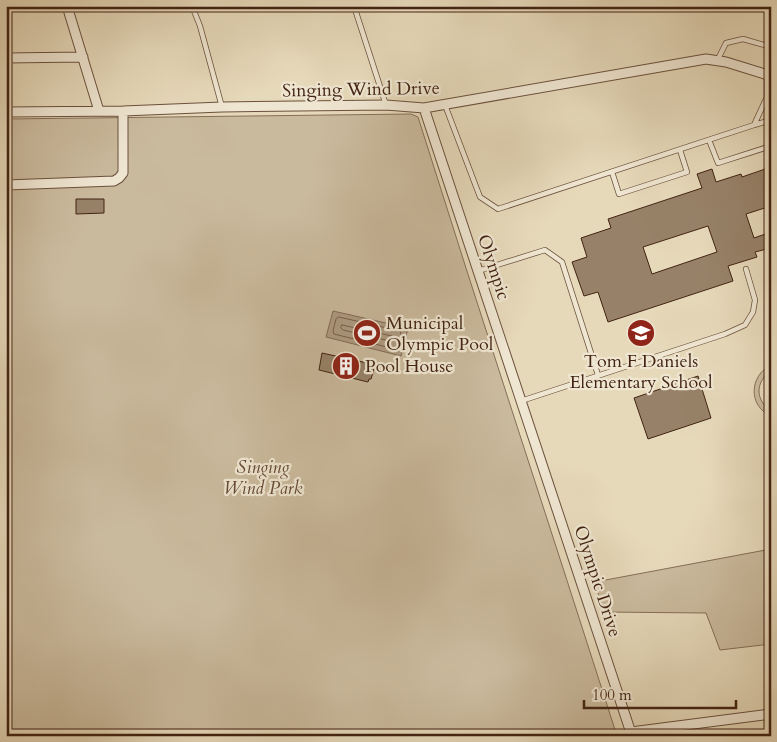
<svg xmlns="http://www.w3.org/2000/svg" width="777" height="742" viewBox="0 0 777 742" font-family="Cardo,serif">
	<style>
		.green { fill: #caba9d; stroke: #866e58 }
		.water { fill: #ae9b81; stroke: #836b55 }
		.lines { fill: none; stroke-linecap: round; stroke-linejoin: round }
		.shore { stroke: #785f4a; stroke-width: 1 }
		.building { fill: #978269; stroke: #422312; fill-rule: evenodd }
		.service-casing { stroke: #6b503c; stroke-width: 6 }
		.minor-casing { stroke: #6b503c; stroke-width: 11 }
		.service { stroke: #efe6d2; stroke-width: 4.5 }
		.minor { stroke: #efe6d2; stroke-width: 9 }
		.labels { text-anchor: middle; stroke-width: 4.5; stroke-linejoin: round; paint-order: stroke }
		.street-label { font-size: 18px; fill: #422312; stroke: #efe6d2 }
		.poi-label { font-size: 18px; fill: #422312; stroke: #efe6d2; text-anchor: start }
		.park-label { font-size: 18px; font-style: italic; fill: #644935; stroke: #efe6d2 }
	</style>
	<rect width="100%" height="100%" fill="#e6d9ba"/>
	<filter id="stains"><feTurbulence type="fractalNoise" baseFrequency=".004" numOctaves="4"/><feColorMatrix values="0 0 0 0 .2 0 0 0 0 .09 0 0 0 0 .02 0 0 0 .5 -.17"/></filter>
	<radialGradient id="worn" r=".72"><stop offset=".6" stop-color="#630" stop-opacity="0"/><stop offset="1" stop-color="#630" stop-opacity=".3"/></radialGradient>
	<!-- green -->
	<path class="green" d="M411,114L418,117C483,324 551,529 617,736H6V119Z
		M771,365V371C755,382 755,400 771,411V416C748,406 749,376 771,365Z
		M771,549V644L720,650L706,613L603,612L595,582Z"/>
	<!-- water -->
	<path class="water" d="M333,311L408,328L401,356L326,337Z"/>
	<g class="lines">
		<!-- shore -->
		<path class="shore" d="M339,317L400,331L401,334L398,348L395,349L334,334L333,331L336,319Z
			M342,325L392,336L393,337V340L390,341L343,330L341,328Z"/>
	</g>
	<!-- building -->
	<path class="building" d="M771,167V206L746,214L754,238L771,232V248L755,252L757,257L728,266L733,281L608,322L598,292L584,296L572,262L587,257L581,238L611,228L608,219L702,188L697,174L712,169L716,182L741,174L742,177ZM708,226L717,252L652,274L643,247Z
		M76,199H104V213L76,214Z
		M322,353L372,364L371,368L374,369L371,379H369L368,382L319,370Z
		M698,376L711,418L648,439L634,398Z"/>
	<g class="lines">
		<defs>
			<path id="service" d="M192,6L200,26L222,107
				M354,6L386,105
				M717,61L726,43L743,39L771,47
				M445,105L480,197L498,209L754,125L767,97V75
				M754,125L771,120
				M709,140L718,163L771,146
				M612,172L619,194L687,172L680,150
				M478,271L545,250L562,262L598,375
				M521,401L725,334L745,325L753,312L755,300L746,269"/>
			<path id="minor" d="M67,6L99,111
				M6,58L83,57
				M424,108L632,736
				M6,112L123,111L222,107L386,105L424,108L706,59L726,62L771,76
				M6,185L114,181L119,178L123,173V111
				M631,732L771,714"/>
		</defs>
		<!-- service casing -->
		<use href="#service" class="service-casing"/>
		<!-- minor casing -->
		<use href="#minor" class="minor-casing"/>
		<!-- service -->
		<use href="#service" class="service"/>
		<!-- minor -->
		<use href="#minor" class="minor"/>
	</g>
	<!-- icons -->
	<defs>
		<symbol id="stadium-disc" viewBox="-11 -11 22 22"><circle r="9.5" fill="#8f2418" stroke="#efe6d2"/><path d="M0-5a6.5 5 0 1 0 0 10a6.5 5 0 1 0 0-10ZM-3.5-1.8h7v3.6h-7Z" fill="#fff"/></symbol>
		<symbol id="school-disc" viewBox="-11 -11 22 22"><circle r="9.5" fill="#8f2418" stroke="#efe6d2"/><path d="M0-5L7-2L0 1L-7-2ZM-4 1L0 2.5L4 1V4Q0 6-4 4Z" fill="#fff"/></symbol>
		<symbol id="building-disc" viewBox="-11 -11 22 22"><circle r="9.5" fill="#8f2418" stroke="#efe6d2"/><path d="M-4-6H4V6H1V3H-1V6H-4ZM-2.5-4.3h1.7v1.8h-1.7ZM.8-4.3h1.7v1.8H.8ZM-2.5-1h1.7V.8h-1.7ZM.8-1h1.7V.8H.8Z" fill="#fff"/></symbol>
	</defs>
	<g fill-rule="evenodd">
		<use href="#stadium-disc" x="351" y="317" width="32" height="32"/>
		<use href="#school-disc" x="625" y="317" width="32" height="32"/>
		<use href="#building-disc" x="330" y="350" width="32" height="32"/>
	</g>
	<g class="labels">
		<!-- street labels -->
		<g class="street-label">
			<text transform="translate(361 89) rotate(-1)" y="6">Singing Wind Drive</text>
			<text transform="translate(494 267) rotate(72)" y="6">Olympic</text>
			<text transform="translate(598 581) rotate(72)" y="6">Olympic Drive</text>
		</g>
		<!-- poi labels -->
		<g class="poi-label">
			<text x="386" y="329">Municipal<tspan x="386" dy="21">Olympic Pool</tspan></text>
			<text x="641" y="367" text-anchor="middle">Tom F Daniels<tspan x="641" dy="21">Elementary School</tspan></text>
			<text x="365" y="372">Pool House</text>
		</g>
		<!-- park labels -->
		<g class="park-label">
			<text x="263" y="473">Singing<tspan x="263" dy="21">Wind Park</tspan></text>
		</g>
	</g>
	<!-- margin -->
	<rect width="777" height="742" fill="none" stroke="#e6d9ba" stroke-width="25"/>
	<rect x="8" y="8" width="762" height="727" fill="none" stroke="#422312" stroke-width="2.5"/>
	<rect x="12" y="12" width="752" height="717" fill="none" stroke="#422312"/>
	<!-- scale -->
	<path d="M584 700v8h152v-8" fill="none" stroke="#422312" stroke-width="2.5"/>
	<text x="592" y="700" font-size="15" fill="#422312" stroke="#efe6d2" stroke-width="4" paint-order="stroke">100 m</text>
	<rect width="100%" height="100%" filter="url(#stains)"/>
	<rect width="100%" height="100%" fill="url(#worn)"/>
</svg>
